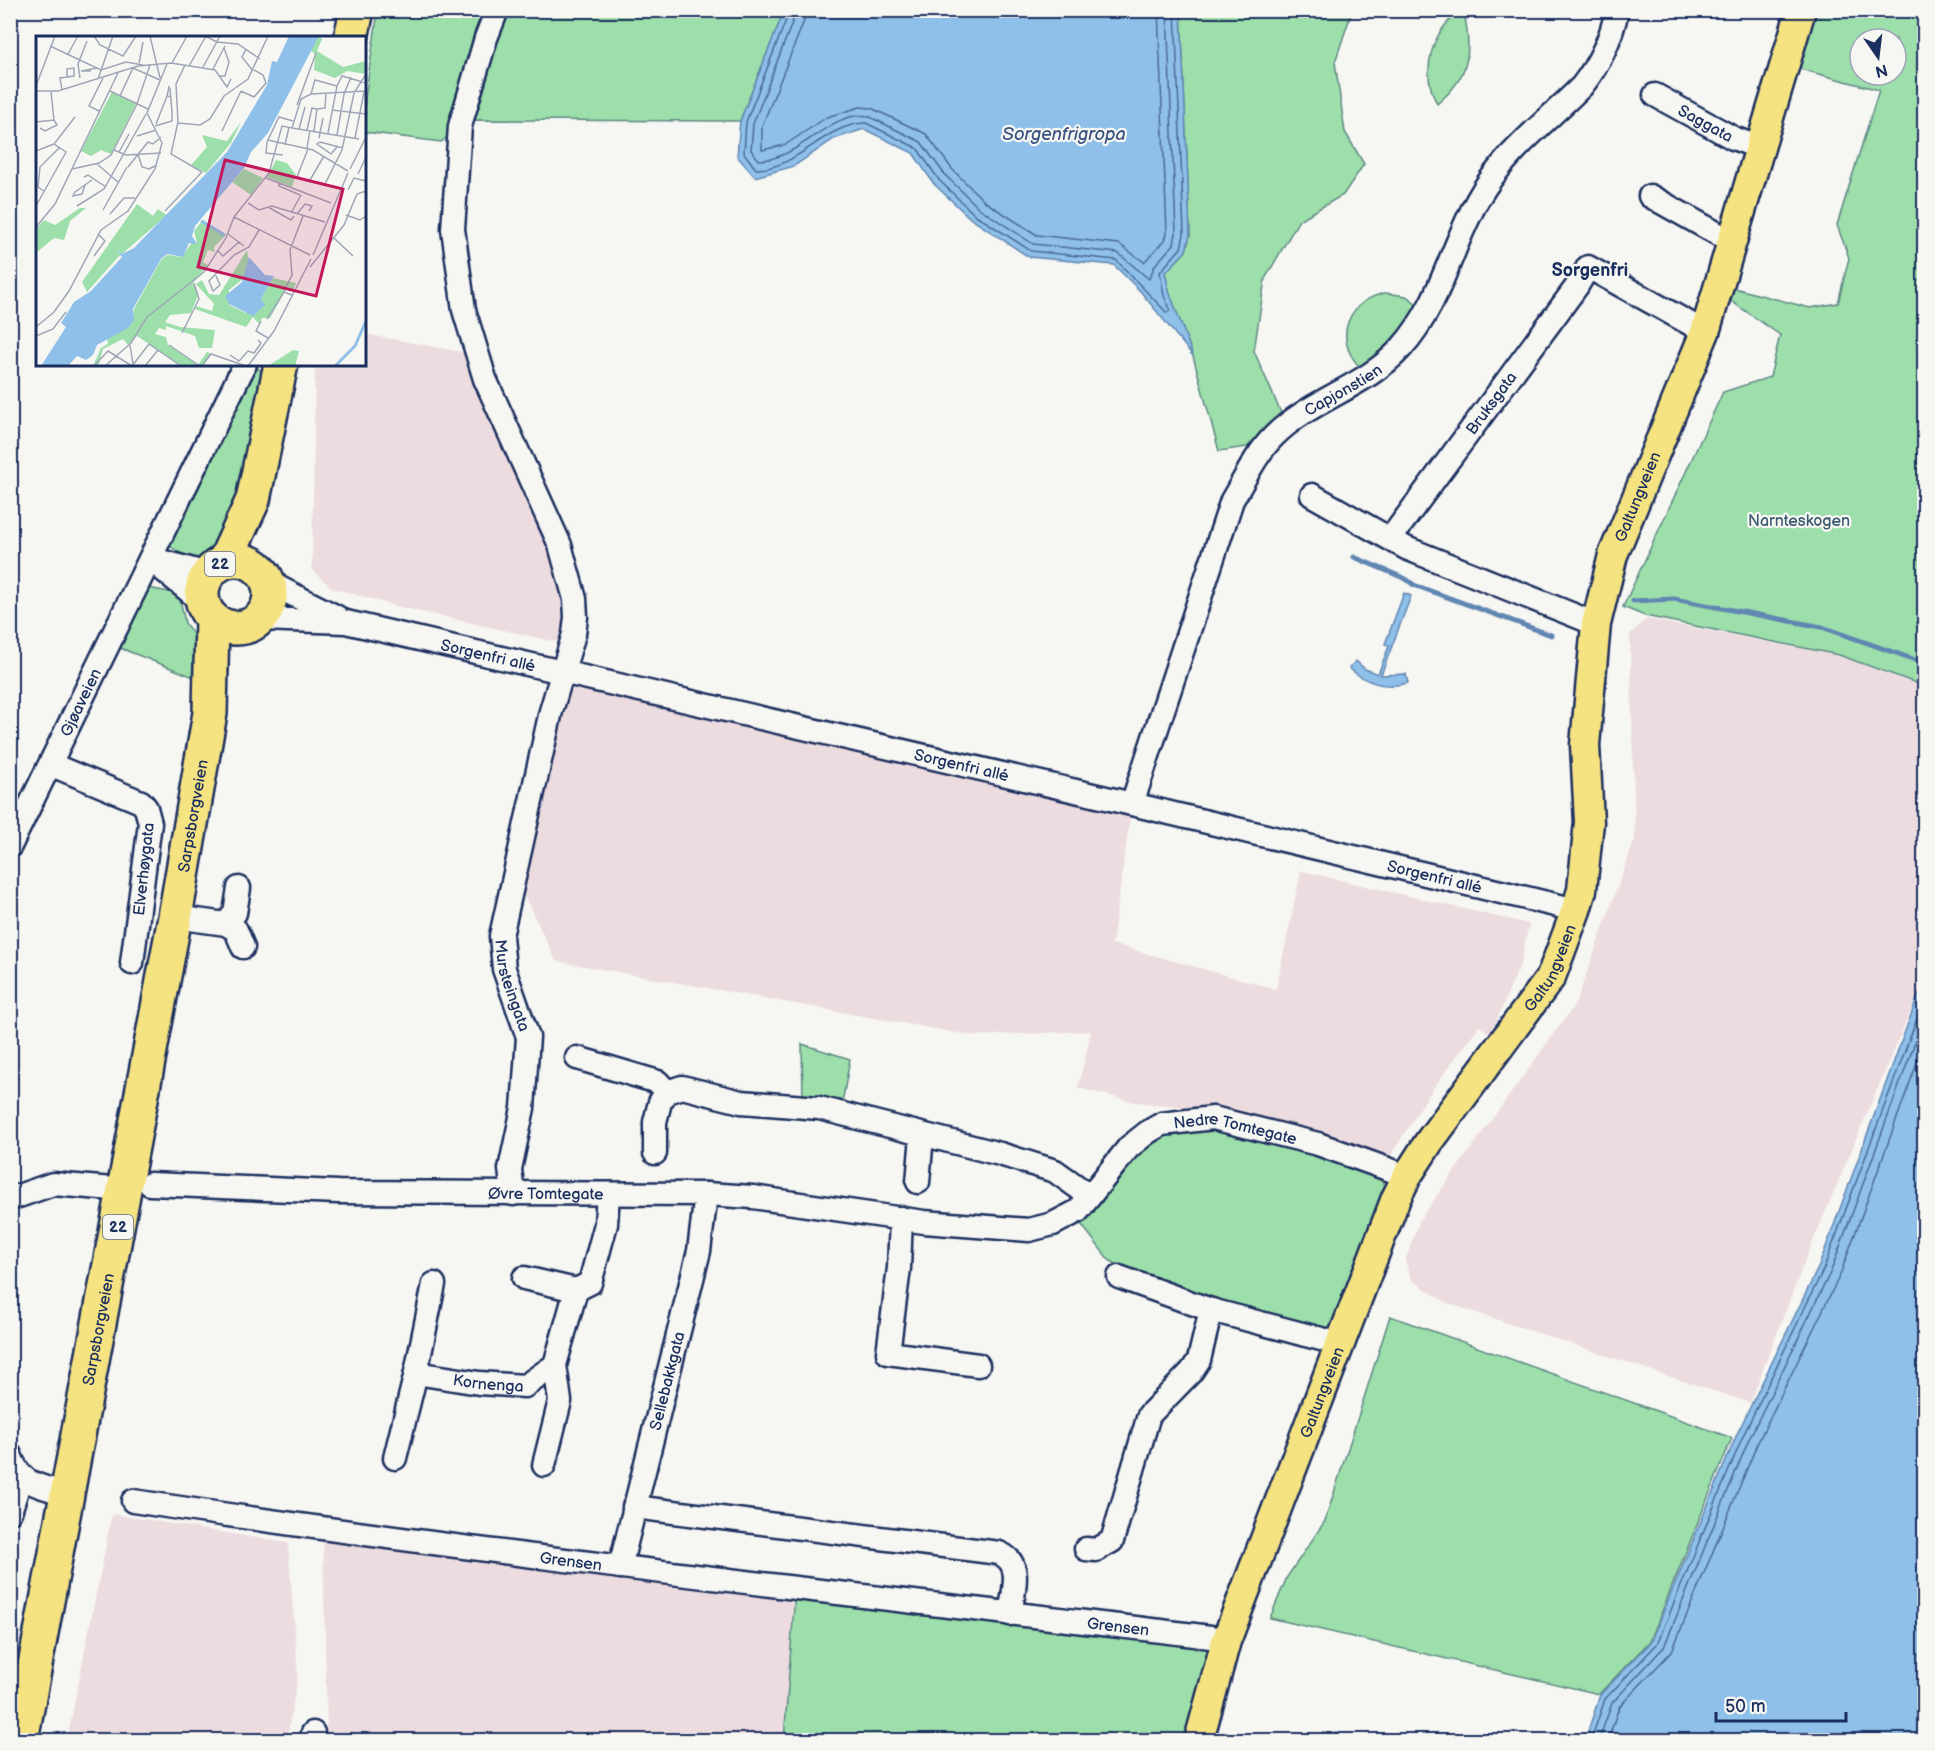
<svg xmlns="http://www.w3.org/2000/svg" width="1935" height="1751" viewBox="0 0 1935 1751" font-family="'Balsamiq Sans',sans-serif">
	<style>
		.built { fill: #eddcdf }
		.green { fill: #9ddfaa; stroke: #5c8784; stroke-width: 1.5; fill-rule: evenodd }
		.water { fill: #8ec0ea; stroke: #6086b2; stroke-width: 1.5 }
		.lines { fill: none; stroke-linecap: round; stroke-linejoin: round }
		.shore { stroke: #496996; stroke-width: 1.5 }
		.stream { stroke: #6086b2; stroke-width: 5 }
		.minor-casing { stroke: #1b2f5e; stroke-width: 27 }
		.major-casing { stroke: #1b2f5e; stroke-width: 33 }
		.highway-casing { stroke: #1b2f5e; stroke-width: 38 }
		.minor { stroke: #f6f6f2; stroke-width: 22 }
		.major { stroke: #f5e382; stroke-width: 28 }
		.highway { stroke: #f5e382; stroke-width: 33 }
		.labels { text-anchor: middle; stroke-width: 4.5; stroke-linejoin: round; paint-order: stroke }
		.shield { fill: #f6f6f2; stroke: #5d6b8a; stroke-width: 1.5 }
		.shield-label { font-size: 15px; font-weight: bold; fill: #1b2f5e }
		.street-label { font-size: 16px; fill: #1b2f5e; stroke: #f6f6f2 }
		.park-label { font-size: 16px; fill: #3c5b71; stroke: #f6f6f2 }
		.water-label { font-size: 18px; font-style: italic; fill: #385381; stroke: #f6f6f2 }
		.neighbourhood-label { font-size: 18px; font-weight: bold; fill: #1b2f5e; stroke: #f6f6f2 }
		.inset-river { fill: none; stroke: #8ec0ea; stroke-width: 3 }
		.inset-road { fill: none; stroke: #9ea6b7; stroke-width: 1.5 }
		.view { fill: #c2185b; fill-opacity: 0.15; stroke: #c2185b; stroke-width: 3 }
		.inset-edge { fill: none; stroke: #1b2f5e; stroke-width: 3 }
	</style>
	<rect width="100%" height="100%" fill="#f6f6f2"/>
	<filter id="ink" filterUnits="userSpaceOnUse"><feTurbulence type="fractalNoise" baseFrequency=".0167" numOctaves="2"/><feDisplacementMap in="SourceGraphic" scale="12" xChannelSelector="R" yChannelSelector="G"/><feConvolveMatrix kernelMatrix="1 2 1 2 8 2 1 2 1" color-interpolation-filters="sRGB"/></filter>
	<g filter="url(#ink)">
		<!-- built -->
		<path class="built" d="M365,334L467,353L553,552L564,595L561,643L400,607L332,588L312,570L315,365L364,364Z
			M1647,619L1837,655L1924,687V995L1918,993L1808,1253L1750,1403L1447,1303L1412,1280L1405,1261L1420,1219L1576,1003L1635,839L1630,634Z
			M563,672L1132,803L1112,944L1276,989L1301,871L1529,924L1521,963L1491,1034L1479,1026L1427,1097L1388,1160L1219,1110L1134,1102L1078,1088L1091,1031L974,1036L556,961L514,875Z
			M112,1514L288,1543L298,1675L287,1738L293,1740H67Z
			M323,1536L794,1593L784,1740H327Z"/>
		<!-- green -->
		<path class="green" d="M497,10L784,11L740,121L470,120L441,142L365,132V98L378,11H458L495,16Z
			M1461,10L1464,11C1471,51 1472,75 1437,104C1420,71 1431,32 1461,10Z
			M1181,11H1352L1335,62L1345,132L1364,164L1343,195L1299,220L1265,279L1254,351L1281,413L1247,447L1219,451L1193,356L1170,294L1165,273L1186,251L1190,235Z
			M1813,11H1924V686L1839,655L1645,616L1623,607L1723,392L1770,377L1780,335L1728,299L1730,287L1810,308L1838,303L1849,258L1837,225L1879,90L1796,68ZM1860,39H1896V75H1860Z
			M1385,293L1406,296L1417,304V309L1395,342L1364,366H1359C1332,337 1349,300 1385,293Z
			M258,368L263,374L232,539C207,556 199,567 171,547L173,535L252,371Z
			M143,587L179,594L185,623L197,640L196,678L115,646Z
			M802,1044L850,1059L841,1109L803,1101Z
			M1212,1126L1325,1154L1380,1175L1388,1196L1337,1328L1325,1333L1136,1275L1109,1260L1078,1220L1141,1142L1176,1128Z
			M1390,1316L1732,1438L1650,1641L1599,1694L1270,1618L1287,1577L1325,1521Z
			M795,1593L1217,1645L1190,1740H784Z"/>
		<!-- water -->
		<path class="water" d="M784,11H1181L1190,235L1186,251L1165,273L1170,294L1193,356L1141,292L1114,265L1029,257L971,219L934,184L913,153L864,129L834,139L794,166L755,177L737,156L740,121Z
			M1404,593L1411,596L1381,675L1406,674L1408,683C1386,689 1366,683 1349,668L1356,661L1365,669L1378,674L1389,646L1385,644Z
			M1919,993L1924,995V1740H1585L1600,1695L1651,1642L1737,1434L1819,1266Z"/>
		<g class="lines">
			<!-- shore -->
			<path class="shore" d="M790,10L746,122L744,153L756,169C798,169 824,124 866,123L917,148L939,180L974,214L1031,251L1116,260L1167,313L1170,309L1164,296L1160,272L1181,248L1184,234L1175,10
				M797,10L753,124L751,150L759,160C799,161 829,110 868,116L921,142L945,175L979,208L1033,244L1118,253L1149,279L1155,265L1174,244L1176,233L1167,10
				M806,10L804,21L762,126V150L785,145L827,117L860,107L871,108L926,134L952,169L984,201L1037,235L1119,244L1144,262L1165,240L1167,233L1158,10
				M1591,1740L1605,1699L1657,1644L1743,1436L1824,1268L1924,1000
				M1599,1740L1612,1703L1664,1647L1749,1439L1831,1271L1924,1018
				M1608,1740L1619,1707L1672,1651L1758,1442L1840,1275L1924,1044"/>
			<!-- stream -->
			<path class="stream" d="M1354,557L1406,579L1414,585L1551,635
				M1633,601L1674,599L1822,627L1924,663"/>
			<defs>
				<g id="minor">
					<path id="s1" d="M497,10L486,38L460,126L453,229L464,310L485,379L560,545L575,599L576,617L574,634L551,711L501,936L504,969L528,1037L523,1108L510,1169L513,1194"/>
					<path id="s2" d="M1655,95L1733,138L1761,148"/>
					<path d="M1650,196L1718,234L1734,240"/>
					<path d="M1312,495L1406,548L1596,624"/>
					<path id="s3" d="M1391,538L1577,286L1588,267L1705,332"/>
					<path d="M150,559L201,601"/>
					<path d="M157,560L208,574"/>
					<path d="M268,582L337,617"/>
					<path id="s4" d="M260,619L346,622L1132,804L1576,910"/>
					<path d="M52,765L141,802L146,808L150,823L132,963"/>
					<path id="s5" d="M1132,804L1232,500C1245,479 1256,454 1274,436C1311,399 1366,387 1401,348C1440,305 1450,249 1478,199C1503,154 1545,123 1582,86C1600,63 1611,40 1617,10"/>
					<path id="s6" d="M10,846L245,364"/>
					<path d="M175,917L226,924L236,930L243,947"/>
					<path d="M226,924L235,913L239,888"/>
					<path d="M577,1058L658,1082L667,1092"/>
					<path d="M655,1153V1122L660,1102L667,1092L682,1087L741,1102L819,1108L1000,1154L1055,1171L1090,1196"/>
					<path d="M918,1182L922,1136"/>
					<path id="s7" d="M150,1184L338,1192L706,1194L753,1197L924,1222L1029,1230L1053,1224L1078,1211L1129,1147L1148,1132L1162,1124L1213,1118L1318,1144L1407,1176"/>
					<path d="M10,1199L53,1184L125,1190"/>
					<path d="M901,1218L899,1268L888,1353L978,1365"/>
					<path d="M1119,1277L1211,1310L1340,1344"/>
					<path d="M524,1278L576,1290"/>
					<path id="s8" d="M434,1284L416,1373L479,1383L525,1386L555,1365L576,1290L590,1283L606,1224L608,1194"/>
					<path d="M10,1455C21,1486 38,1485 67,1494"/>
					<path d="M395,1458L416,1373"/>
					<path d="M544,1465L560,1401L555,1365"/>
					<path id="s9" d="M133,1501C491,1555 852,1594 1211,1637L1226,1641"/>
					<path d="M634,1507L999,1553C1024,1563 1013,1592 1010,1614"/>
					<path d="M10,1512L21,1477"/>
					<path d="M1086,1549L1096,1550L1112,1541L1149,1415L1191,1372L1199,1360L1211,1310"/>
					<path id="s10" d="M620,1567L699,1251L706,1194"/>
					<path d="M313,1733V1740"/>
				</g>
				<g id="major">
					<path id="s11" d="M1199,1740L1226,1641L1396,1198L1407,1176L1429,1142L1551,977L1576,910L1582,890L1589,822L1585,745L1596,624L1613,555L1705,332L1801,10"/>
				</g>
				<g id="highway">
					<path d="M351,38L357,10"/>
					<circle cx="236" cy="594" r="34"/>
					<path d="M225,561L253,500L281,364"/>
					<path id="s12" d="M21,1740L175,917L210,713L212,620"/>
				</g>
			</defs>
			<!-- minor casing -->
			<use href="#minor" class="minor-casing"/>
			<!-- major casing -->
			<use href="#major" class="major-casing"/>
			<!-- highway casing -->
			<use href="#highway" class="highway-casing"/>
			<!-- minor -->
			<use href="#minor" class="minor"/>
			<!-- major -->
			<use href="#major" class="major"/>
			<!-- highway -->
			<use href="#highway" class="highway"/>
		</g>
	</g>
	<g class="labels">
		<!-- shield labels -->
		<g class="shield">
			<rect x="205" y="552" width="30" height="24" rx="4.5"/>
			<rect x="103" y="1215" width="30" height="24" rx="4.5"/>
		</g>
		<g class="shield-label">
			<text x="220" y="569">22</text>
			<text x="118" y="1232">22</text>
		</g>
		<!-- street labels -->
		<g class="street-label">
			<text dy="6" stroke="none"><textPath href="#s2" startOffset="58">Saggata</textPath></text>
			<text dy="6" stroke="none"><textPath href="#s5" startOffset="480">Capjonstien</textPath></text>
			<text dy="6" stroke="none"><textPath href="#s3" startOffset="168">Bruksgata</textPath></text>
			<text dy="6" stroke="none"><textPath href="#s11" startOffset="1341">Galtungveien</textPath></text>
			<text dy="6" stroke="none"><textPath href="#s4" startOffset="232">Sorgenfri allé</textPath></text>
			<text dy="6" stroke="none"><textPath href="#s6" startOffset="160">Gjøaveien</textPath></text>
			<text dy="6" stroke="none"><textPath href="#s4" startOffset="718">Sorgenfri allé</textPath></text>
			<text dy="6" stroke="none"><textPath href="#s12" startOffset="940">Sarpsborgveien</textPath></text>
			<text transform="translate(143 869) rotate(-84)" y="6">Elverhøygata</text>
			<text dy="6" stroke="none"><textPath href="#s4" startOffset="1204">Sorgenfri allé</textPath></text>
			<text dy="6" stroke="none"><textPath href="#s11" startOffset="855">Galtungveien</textPath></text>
			<text dy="6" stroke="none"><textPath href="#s1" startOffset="1014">Mursteingata</textPath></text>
			<text dy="6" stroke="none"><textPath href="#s7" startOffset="1131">Nedre Tomtegate</textPath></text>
			<text dy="6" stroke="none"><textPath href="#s7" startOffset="396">Øvre Tomtegate</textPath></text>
			<text dy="6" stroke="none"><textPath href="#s12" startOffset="418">Sarpsborgveien</textPath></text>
			<text dy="6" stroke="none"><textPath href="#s8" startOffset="164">Kornenga</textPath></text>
			<text dy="6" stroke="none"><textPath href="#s10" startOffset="192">Sellebakkgata</textPath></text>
			<text dy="6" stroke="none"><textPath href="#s11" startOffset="369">Galtungveien</textPath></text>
			<text dy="6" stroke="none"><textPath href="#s9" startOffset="442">Grensen</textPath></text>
			<text dy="6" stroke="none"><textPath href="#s9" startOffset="993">Grensen</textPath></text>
		</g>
		<!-- park labels -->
		<g class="park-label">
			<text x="1799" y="526">Narnteskogen</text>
		</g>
		<!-- water labels -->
		<g class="water-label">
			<text x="1064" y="140">Sorgenfrigropa</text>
		</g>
		<!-- neighbourhood labels -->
		<g class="neighbourhood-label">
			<text x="1590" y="276">Sorgenfri</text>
		</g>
	</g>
	<!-- overview -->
	<g transform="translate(36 36)">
		<rect width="330" height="330" fill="#f6f6f2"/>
		<path d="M283,0L286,3L281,15L307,31L330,25L329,38L311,35L299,42L278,34L279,18L274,14ZM76,56L100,68L75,118L65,114L55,120L45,115ZM205,86L195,107L170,137L155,129L171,111L166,99L191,105ZM240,124L251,127L260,139L256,151L231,141ZM208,133L227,142L215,159L196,146ZM101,168L117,180L122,173L131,179L86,218L80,214L84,219L51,256L46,246ZM44,172H50L34,185L28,204L18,202L0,217V193L5,187L8,184L19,189ZM167,184L190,199L178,211L179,216L172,214L167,226L172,229L157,247L162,259L155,277L134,279L129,286L144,291L179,294L176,312H163L159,300L130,290V294L123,292L119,298L130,301L132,309L162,329L171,316L175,318L166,330H146L101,300L92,309L87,303L67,313L62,330H57L65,312L72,308L71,303L96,287L98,273L125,224L131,219L146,221L156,206L161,208L158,195ZM211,214L213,226L208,242L193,254V269L210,277L225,263L237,242L260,247L257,255L251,252L234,282H226L223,288L217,281L210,291L159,273L160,270L176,275L178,268L160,248L166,244L173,258L183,259ZM257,314L263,315L259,330H232Z" fill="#9ddfaa"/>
		<path d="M253,0H283L232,97L215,116L208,132L159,190L156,200L161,208L153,207L147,221L131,218L125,223L97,273L98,284L92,292L61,309L57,319L50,324L41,320L32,330H5L30,291L25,287L38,266L55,255L86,221L80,214L86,218L98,212L191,116L231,49L236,25L241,26ZM213,221L229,239L238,240L225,263L229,269L217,280L193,268L189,260L206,246Z" fill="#8ec0ea"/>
		<path class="inset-river" d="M222,64L239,79M165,185L189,199M299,330L319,310L330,285"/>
		<path class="inset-road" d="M58,0L64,9L87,20L100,0M114,0L124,42M169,0L181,6L202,8L224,23M14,10L65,34L90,26L107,29M210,13L206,21L217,35M32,18L42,0M103,27L107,6M136,27L151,0M153,30L170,0M167,31L184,0M177,33L189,10M55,35H45L61,32M184,40H189L193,26L188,12M44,42L42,28L51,5M62,43L77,0M0,50L19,0M26,54L24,42L38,40V32L31,33V41M0,55H22L102,30L135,27L179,34L191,51L195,43M74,55L112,73M205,55L218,61L230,47L227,39L218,34M15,56L18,84M275,58L279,44L301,50M84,60L97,32L124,44M261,69L280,17M280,73L289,72L290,57M296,74L330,78M63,75L53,70L67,42M0,86L18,84L21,89L9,95L4,92M142,87L164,89L174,83L188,60L212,43L232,0M120,88L131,60M119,90L136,85V76L134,53L133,51L131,60L135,61M256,92L323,103M263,93L269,71M271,94L276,72L280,73M186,95L205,55M278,95L281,73M292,97L301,50L306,40L330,47M301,99L308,58L315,41M101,100L120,94M283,102L287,82M319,102L328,56M232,104L277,114L312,135M18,108L39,81M249,109L253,91M301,111L295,118L281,108L284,106L307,112M271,112L274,94M78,114L90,119L125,117M0,115L18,108M83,116L93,98M102,118L106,131L113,133L121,129M247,119L230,117L231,106L243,81L257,85M61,128L83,147M92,131L112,106L117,108L125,101M36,133L63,127L75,119L101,68L114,29M314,133L330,101M322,138L330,121M48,141L52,139L70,151M230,142L295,167M265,142L261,141L272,113M274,144L288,120M243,146V150L264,159M49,149L46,158L37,160L39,156L56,144M288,150L306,114L318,57L330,38M312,154L318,142L330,145M9,156L2,151L4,131L24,111M212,167L223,174L236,170L289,186M0,170L30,116L18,108M41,170L68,153L110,78M232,171L255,184L258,180M67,174L91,131M129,175L166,136L135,118L142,86L140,48L149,29M255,177L265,159M74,178L88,162H99M261,178L269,168L276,170L273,175M310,179L324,184L330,180M198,181L274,219M0,191L19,168L82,37M192,198L208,210M298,202L317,220M181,214L187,220L203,206M277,219L312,137M58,220L69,205L63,199M274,231L308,189L321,158L330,155M180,240L184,249L177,255L173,245L198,219L213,211L223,194M248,255L256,239L254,214L267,180M231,283L248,256L256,259M225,285L220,295L232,302M0,291L18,276L33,255L65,194L92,175L119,133L126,107L111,77L131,28M146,297L163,263L158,247M0,300L17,293L30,276M94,309L97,328M133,309L164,330M194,319L203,325L212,315L218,317L225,307L222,304M58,330L72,315L96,330M69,330L95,307L111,281L168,236L190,202L198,181L233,137L246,90L256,92L265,63L275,58L330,55M96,330L113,308L145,330M109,330L122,314M166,330L175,318L210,330M212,330L238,295L275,223"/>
		<path class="view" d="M189,124L307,153L280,260L162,231Z"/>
		<rect width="330" height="330" class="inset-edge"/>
	</g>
	<!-- margin -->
	<rect width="1935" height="1751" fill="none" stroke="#f6f6f2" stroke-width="36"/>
	<rect x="18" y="18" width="1899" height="1715" fill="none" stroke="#1b2f5e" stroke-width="2" filter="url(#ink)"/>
	<!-- north arrow -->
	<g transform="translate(1878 57) rotate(166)"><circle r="28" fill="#f6f6f2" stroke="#9ea6b7" stroke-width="1.5"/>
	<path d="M0-4.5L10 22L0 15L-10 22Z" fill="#1b2f5e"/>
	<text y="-9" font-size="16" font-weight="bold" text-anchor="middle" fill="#1b2f5e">N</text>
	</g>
	<!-- scale -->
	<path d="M1716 1712v9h130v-9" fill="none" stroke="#1b2f5e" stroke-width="3"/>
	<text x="1725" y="1712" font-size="18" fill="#1b2f5e" stroke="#f6f6f2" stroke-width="4.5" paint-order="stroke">50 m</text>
</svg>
